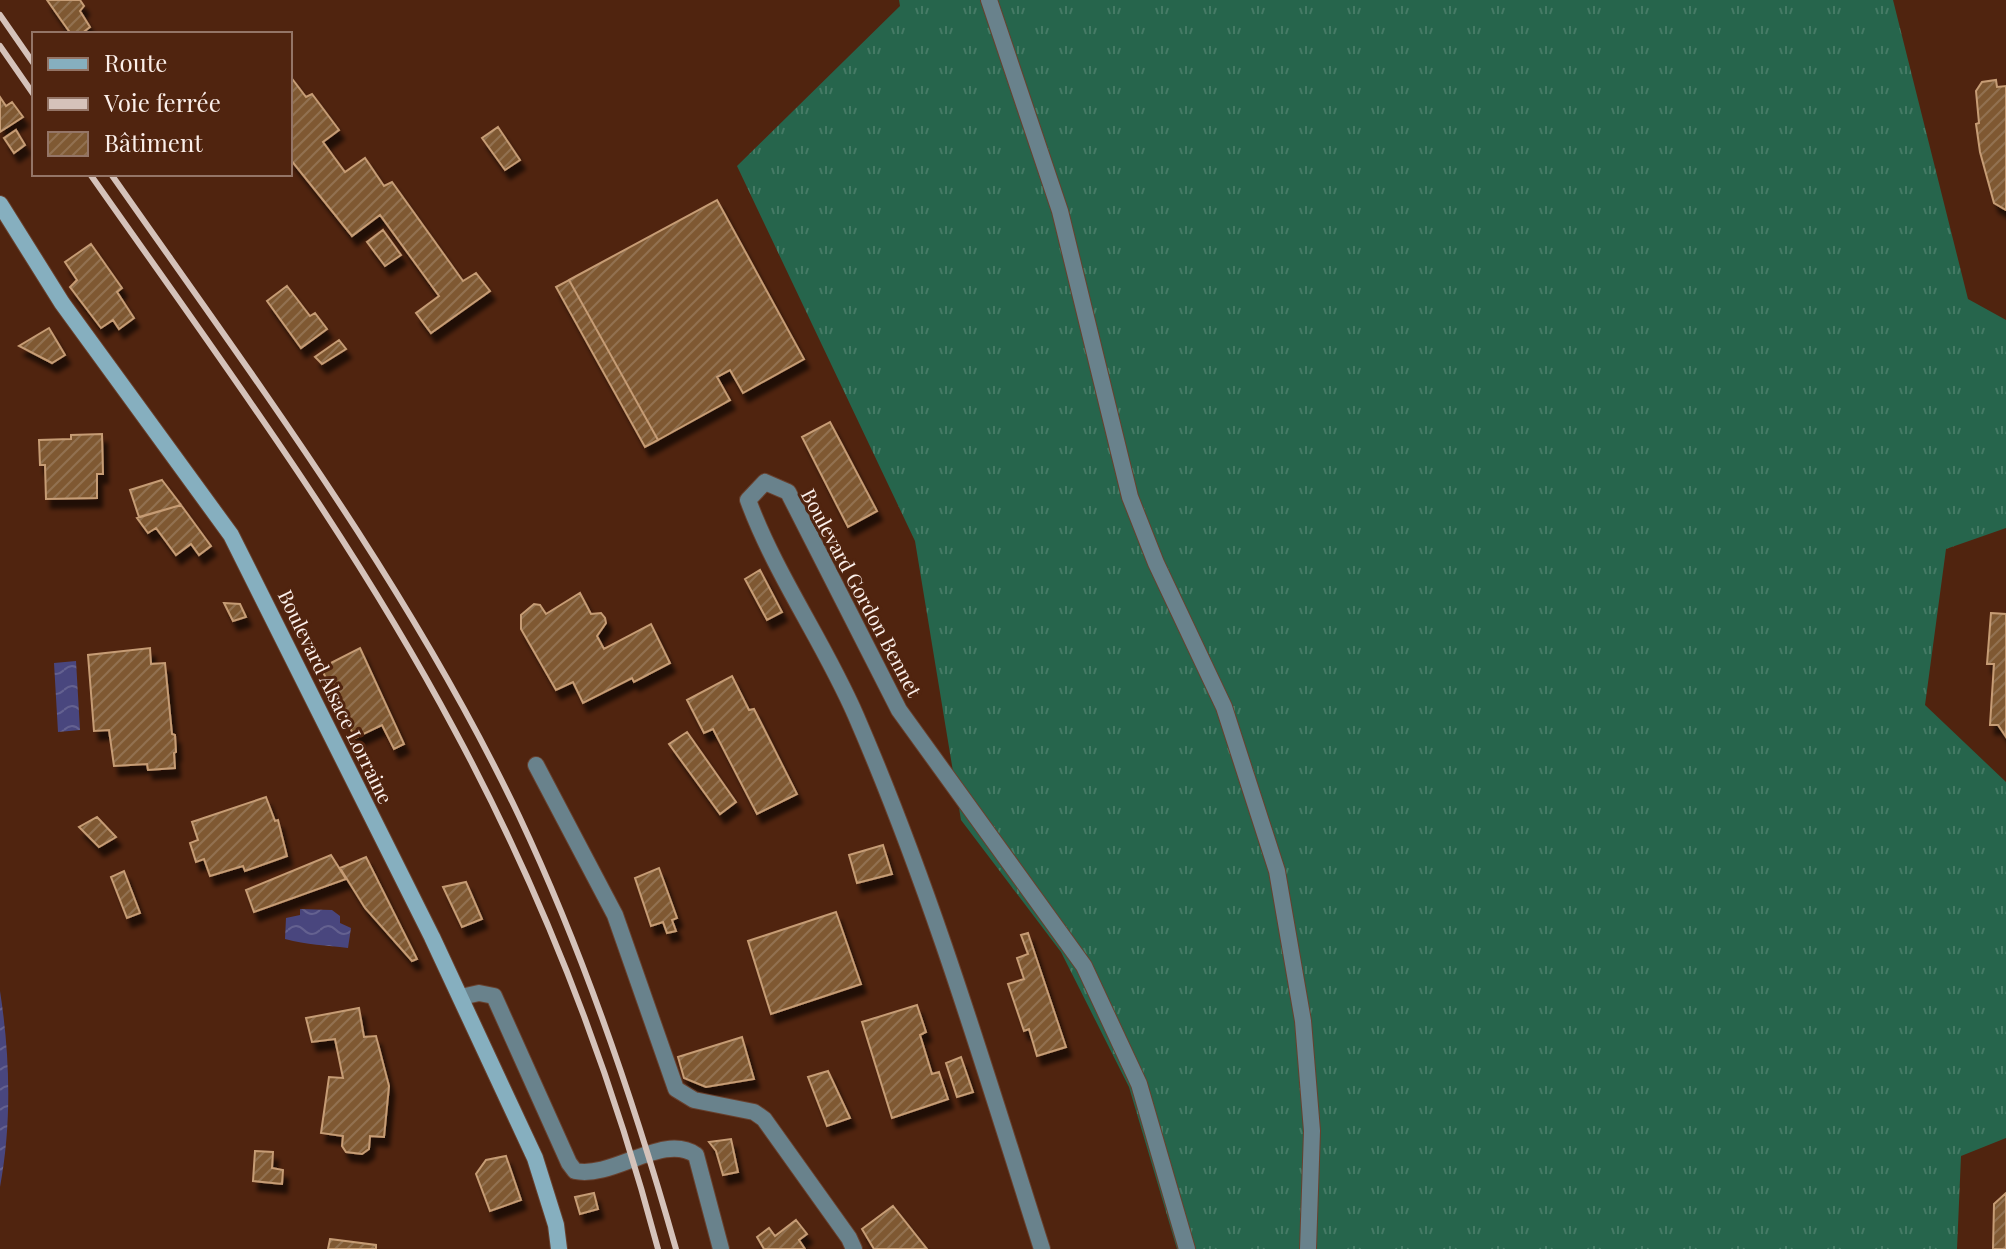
<svg xmlns="http://www.w3.org/2000/svg" width="2006" height="1249" viewBox="0 0 2006 1249" font-family="'Playfair Display',serif">
	<style>
		.grass { fill: url(#grass-tufts) }
		.water { fill: url(#water-waves) }
		.building { fill: url(#building-hatch); stroke: #c69c74; stroke-width: 2; filter: url(#shadow) }
		.lines { fill: none; stroke-linecap: round; stroke-linejoin: round }
		.service-casing { stroke: #68402e; stroke-width: 18 }
		.minor-casing { stroke: #68402e; stroke-width: 18 }
		.secondary-casing { stroke: #68402e; stroke-width: 18 }
		.service { stroke: #69828c; stroke-width: 16 }
		.minor { stroke: #69828c; stroke-width: 16 }
		.secondary { stroke: #86afbf; stroke-width: 16 }
		.rail { stroke: #d5c2ba; stroke-width: 6 }
		.labels { text-anchor: middle; stroke-width: 6; stroke-linejoin: round; paint-order: stroke }
		.street-label { font-size: 20px; fill: #fbefea; stroke: #50240f }
	</style>
	<defs>
		<pattern id="grass-tufts" width="24" height="20" patternUnits="userSpaceOnUse" patternTransform="scale(2)"><rect width="24" height="20" fill="#26654c"/><path d="M3 7l-1-3M5 7V3M7 7l1-3M15 17l-1-3M17 17v-4M19 17l1-3" fill="none" stroke="#467b66"/></pattern>
		<pattern id="water-waves" width="16" height="10" patternUnits="userSpaceOnUse" patternTransform="scale(2)"><rect width="16" height="10" fill="#49467e"/><path d="M0 5q4-4 8 0t8 0" fill="none" stroke="#646190"/></pattern>
		<pattern id="building-hatch" width="6" height="6" patternUnits="userSpaceOnUse" patternTransform="scale(2)"><rect width="6" height="6" fill="#7f5933"/><path d="M-1 1l2-2M0 6l6-6M5 7l2-2" fill="none" stroke="#927151"/></pattern>
		<filter id="shadow"><feDropShadow dx="5" dy="9" stdDeviation="2" flood-color="#0009"/></filter>
	</defs>
	<rect width="100%" height="100%" fill="#50240f"/>
	<!-- grass -->
	<path class="grass" d="M899,0H1893L1968,299L2006,320V528L1946,549L1925,705L2006,782V1138L1961,1156L1957,1249H1177L1129,1087L1061,952L961,820L915,541L737,166L900,6Z"/>
	<!-- water -->
	<path class="water" d="M76,661L80,730L58,732L54,663Z
		M300,909L332,910L340,916V923L351,928L348,948C326,945 307,945 285,939L286,918L300,915Z
		M0,991C10,1055 12,1123 0,1187Z"/>
	<!-- building -->
	<path class="building" d="M47,0H80L84,6L80,11L90,27L81,34H71Z
		M290,76L306,97L312,94L339,130L323,142L345,172L365,158L384,186L392,182L463,281L476,273L490,291L431,333L416,313L439,296L380,215L352,236L290,159Z
		M1996,80L1997,87L2006,86V210L1994,203L1980,152L1976,124L1979,123L1976,91L1982,82Z
		M0,97L6,106L12,102L23,117L0,132Z
		M498,127L520,160L505,170L482,138Z
		M16,130L25,145L14,153L4,138Z
		M717,200L804,359L743,393L730,370L717,377L730,400L658,440L569,280Z
		M383,230L401,255L385,266L367,242Z
		M91,244L122,288L117,292L134,318L119,329L113,320L101,328L70,287L77,280L65,262Z
		M569,280L658,440L645,447L556,287Z
		M287,286L310,316L315,313L327,329L301,348L267,301Z
		M49,328L65,355L52,363L19,346Z
		M339,340L346,349L322,364L315,357Z
		M830,422L877,511L848,527L802,437Z
		M102,434L103,474H97V498L46,499L45,465H40L39,440L71,439V435Z
		M162,480L181,505L139,517L130,490Z
		M181,505L211,546L199,555L191,544L176,555L156,528L148,533L137,518Z
		M760,570L782,612L767,620L745,579Z
		M580,593L591,614L601,613L605,618L606,623L597,636L604,649L651,624L670,663L634,682L632,678L583,703L573,682L556,690L521,629V615L534,604L540,605L546,614Z
		M224,603L240,604L246,617L233,621Z
		M1991,613L2006,614V737L1998,725H1990L1994,664H1987Z
		M150,648L151,664L165,663L172,734L175,735L176,752L174,753L175,768L148,770L147,764L114,766L109,730L94,731L88,655Z
		M360,648L404,744L394,749L382,725L355,738L321,668Z
		M732,676L749,710L754,709L797,794L757,814L713,729L704,733L687,700Z
		M687,732L736,802L720,814L669,744Z
		M266,797L275,821L278,820L287,856L245,871L243,866L210,876L204,859L196,862L190,843L198,840L192,822Z
		M97,817L116,837L99,847L79,827Z
		M883,845L892,874L857,883L849,855Z
		M331,855L346,879L254,912L246,890Z
		M366,857L417,959L412,961L365,908L340,868Z
		M659,868L677,918L672,920L676,931L667,933L663,922L651,926L635,878Z
		M124,871L140,913L127,918L111,877Z
		M466,882L482,919L462,927L443,887Z
		M836,912L861,984L771,1014L748,941Z
		M1028,933L1066,1047L1037,1056L1029,1029L1024,1031L1008,984L1024,979L1017,958L1028,954L1021,935Z
		M917,1005L926,1032L920,1035L932,1074L939,1072L948,1099L892,1118L862,1022Z
		M359,1008L364,1037L376,1036L389,1086L384,1137L370,1136L369,1149L362,1154L346,1152L342,1146L343,1136L321,1133L329,1077L343,1078L335,1039L312,1042L306,1018Z
		M742,1037L754,1079L706,1087L684,1078L678,1057Z
		M961,1057L973,1092L957,1097L946,1063Z
		M828,1071L850,1118L827,1126L808,1077Z
		M731,1139L738,1172L723,1175L716,1151L709,1142Z
		M255,1151L273,1152L272,1168L283,1170L282,1184L253,1181Z
		M506,1156L521,1200L490,1211L476,1174L486,1160Z
		M594,1193L598,1209L580,1214L575,1197Z
		M2006,1193V1249H1993L1994,1204Z
		M893,1206L927,1249H874L862,1229Z
		M796,1220L807,1234L799,1240L805,1249H764L757,1237L769,1228L775,1236Z
		M330,1239L376,1245V1249H328Z"/>
	<g class="lines">
		<defs>
			<path id="service" d="M536,765L615,915L676,1089L694,1100L754,1112L764,1119L849,1238L854,1249"/>
			<path id="minor" d="M989,0L1060,211L1130,497L1156,563L1224,707L1277,871L1303,1021L1312,1131L1308,1249
				M461,997L479,993L494,996L569,1163L575,1171C614,1179 663,1132 696,1155L721,1249
				M1042,1249C985,1070 931,889 856,716C824,642 776,576 748,500L765,482L788,492L899,710L1084,966L1139,1084L1187,1249"/>
			<path id="secondary" d="M0,204L62,303L231,535L432,937L535,1158L556,1225L559,1249"/>
		</defs>
		<!-- service casing -->
		<use href="#service" class="service-casing"/>
		<!-- minor casing -->
		<use href="#minor" class="minor-casing"/>
		<!-- secondary casing -->
		<use href="#secondary" class="secondary-casing"/>
		<!-- service -->
		<use href="#service" class="service"/>
		<!-- minor -->
		<use href="#minor" class="minor"/>
		<!-- secondary -->
		<use href="#secondary" class="secondary"/>
		<!-- rail -->
		<path class="rail" d="M0,15L34,64
			M0,46L34,95
			M90,174C217,355 350,534 454,729C543,894 610,1068 658,1249
			M111,174C256,381 410,587 519,816C585,956 634,1101 676,1249"/>
	</g>
	<g class="labels">
		<!-- street labels -->
		<g class="street-label">
			<text transform="translate(861 593) rotate(62)" y="7">Boulevard Gordon Bennet</text>
			<text transform="translate(335 697) rotate(64)" y="7">Boulevard Alsace Lorraine</text>
		</g>
	</g>
	<!-- legend -->
	<rect x="32" y="32" width="260" height="144" fill="#50240f" stroke="#947567" stroke-width="2"/>
	<rect x="48" y="58" width="40" height="12" fill="#86afbf" stroke="#947567" stroke-width="2"/>
	<text x="104" y="72" font-size="24" fill="#fbefea">Route</text>
	<rect x="48" y="98" width="40" height="12" fill="#d5c2ba" stroke="#947567" stroke-width="2"/>
	<text x="104" y="112" font-size="24" fill="#fbefea">Voie ferrée</text>
	<rect x="48" y="132" width="40" height="24" fill="url(#building-hatch)" stroke="#947567" stroke-width="2"/>
	<text x="104" y="152" font-size="24" fill="#fbefea">Bâtiment</text>
</svg>
